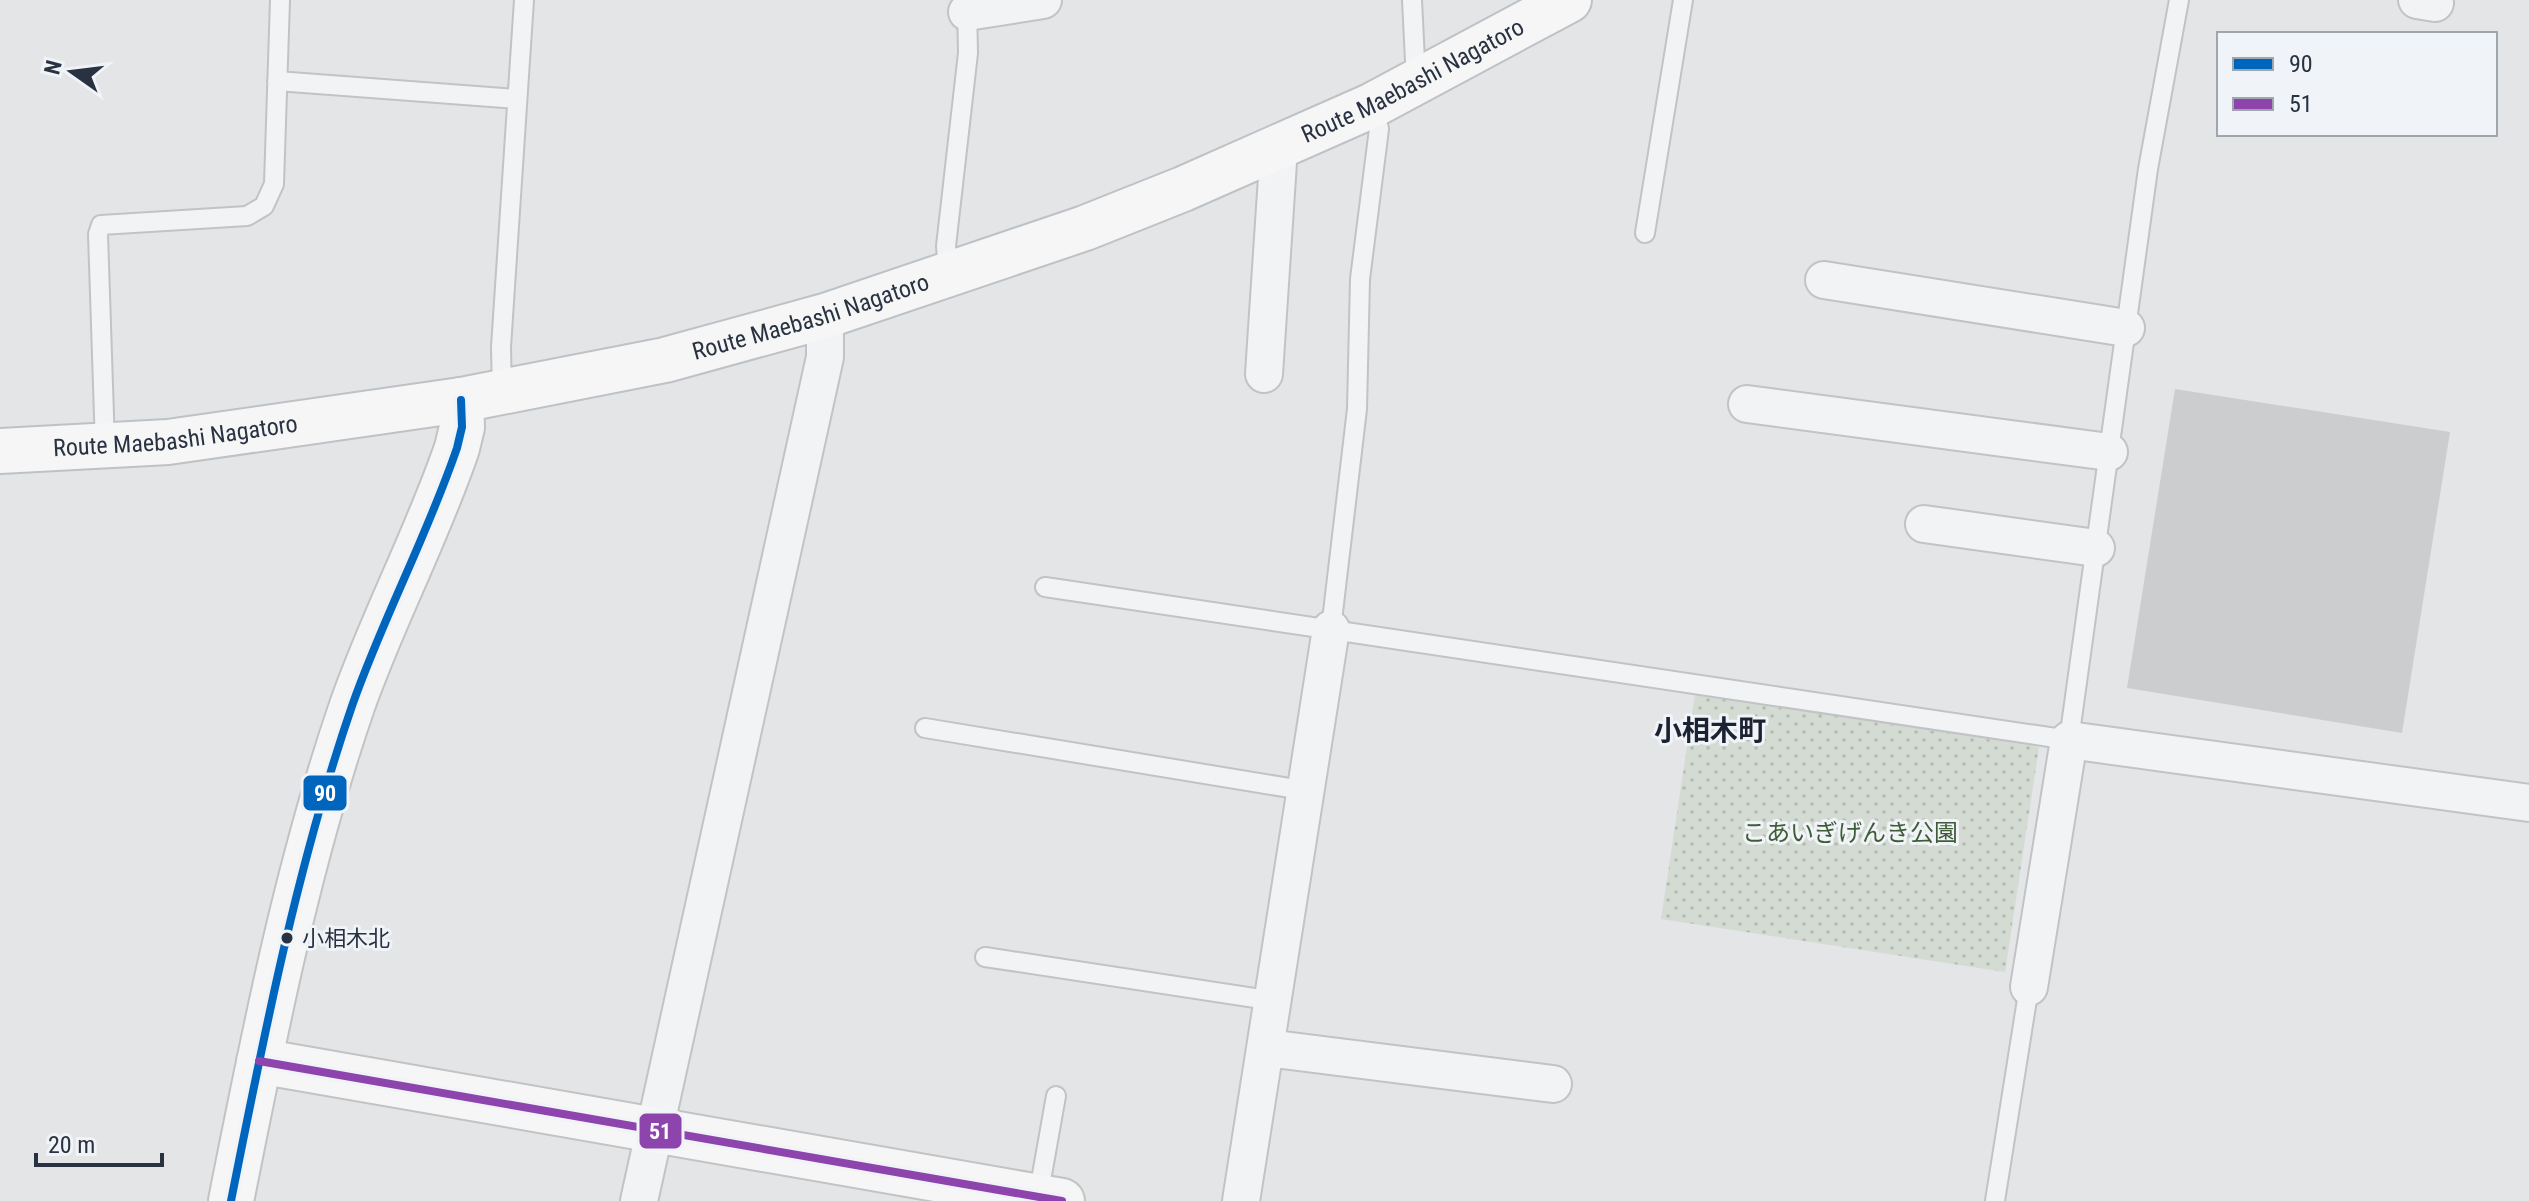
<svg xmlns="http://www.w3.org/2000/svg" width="2529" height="1201" viewBox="0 0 2529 1201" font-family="'Roboto Condensed','Noto Sans JP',sans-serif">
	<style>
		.park { fill: url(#park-dots) }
		.building { fill: #cbcdcf }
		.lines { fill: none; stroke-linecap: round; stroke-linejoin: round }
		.lane-casing { stroke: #c1c3c5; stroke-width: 22 }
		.street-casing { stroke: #c1c3c5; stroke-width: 40 }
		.secondary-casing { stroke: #c1c3c5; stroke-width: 48 }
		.primary-casing { stroke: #bfc2c5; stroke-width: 48 }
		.lane { stroke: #f2f3f4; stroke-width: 18 }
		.street { stroke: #f2f3f4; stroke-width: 36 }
		.secondary { stroke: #f6f6f7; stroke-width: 44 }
		.primary { stroke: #f6f6f7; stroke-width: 44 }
		.bus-1-casing { stroke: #f0f3f7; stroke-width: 14 }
		.bus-2-casing { stroke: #f0f3f7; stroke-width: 14 }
		.bus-1 { stroke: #0065bd; stroke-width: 8 }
		.bus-2 { stroke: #8e44ad; stroke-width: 8 }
		.bus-dot { fill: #293241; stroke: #f0f3f7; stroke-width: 3 }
		.labels { text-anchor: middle; stroke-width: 6; stroke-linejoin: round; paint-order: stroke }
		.bus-label { font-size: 22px; fill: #293241; stroke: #f0f3f7; text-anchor: start }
		.street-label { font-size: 24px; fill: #293241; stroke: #f0f3f7 }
		.park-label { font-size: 24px; fill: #3e5d36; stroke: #f0f3f7 }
		.quarter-label { font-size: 28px; font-weight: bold; fill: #1b2332; stroke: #f0f3f7 }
		.line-badge { stroke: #f0f3f7; stroke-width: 3 }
		.badge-label { font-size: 22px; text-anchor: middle; font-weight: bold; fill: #fff }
	</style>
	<defs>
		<pattern id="park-dots" width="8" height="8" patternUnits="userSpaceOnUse" patternTransform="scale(2)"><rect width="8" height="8" fill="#d3dbd3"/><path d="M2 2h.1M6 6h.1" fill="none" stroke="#b5bcb6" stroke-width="1.8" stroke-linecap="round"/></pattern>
	</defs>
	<rect width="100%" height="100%" fill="#e3e5e7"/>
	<!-- park -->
	<path class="park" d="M1695,694L2039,747L2005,972L1661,919Z"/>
	<!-- building -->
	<path class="building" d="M2175,389L2450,432L2402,733L2127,688Z"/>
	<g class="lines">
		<defs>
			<path id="lane" d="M1412,0L1416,81
				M277,81L517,99
				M1645,233L1683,0
				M948,273L946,246L968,53L967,7
				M502,392L501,347L524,0
				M105,446L98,234L101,225L247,216L264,206L274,184L280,0
				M1045,587L2069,740L2148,169L2179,0
				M1331,629L1357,409L1360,279L1379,129L1373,105
				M925,728L1308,791
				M985,957L1275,1001
				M1038,1197L1056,1096
				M1995,1201L2029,987"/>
			<path id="street" d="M2417,0L2435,3
				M967,12L1043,0
				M1824,280L2126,328
				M1264,374L1279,147
				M1747,404L2109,452
				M1924,524L2096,548
				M2029,987L2069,740L2529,803
				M1267,1048L1553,1084
				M639,1201L825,357V316
				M1241,1201L1331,629"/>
			<path id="secondary" d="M259,1061L1062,1201
				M231,1201C264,1035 297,866 352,706C383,618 427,536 457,448L462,427L461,400"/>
			<g id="primary">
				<path id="s1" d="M0,451L168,442L461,400L665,360L825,316L1085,228L1183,189L1373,105L1569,0"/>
			</g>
		</defs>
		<!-- lane casing -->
		<use href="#lane" class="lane-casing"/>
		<!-- street casing -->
		<use href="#street" class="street-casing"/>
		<!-- secondary casing -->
		<use href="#secondary" class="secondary-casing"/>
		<!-- primary casing -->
		<use href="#primary" class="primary-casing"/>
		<!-- lane -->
		<use href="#lane" class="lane"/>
		<!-- street -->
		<use href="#street" class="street"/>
		<!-- secondary -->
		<use href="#secondary" class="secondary"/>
		<!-- primary -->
		<use href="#primary" class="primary"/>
		<defs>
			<path id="bus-1" d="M231,1201C264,1035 297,866 352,706C383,618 427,536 457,448L462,427L461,400"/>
			<path id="bus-2" d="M259,1061L1062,1201"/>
		</defs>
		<!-- bus-1 casing -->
		<use href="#bus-1" class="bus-1-casing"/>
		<!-- bus-2 casing -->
		<use href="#bus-2" class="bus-2-casing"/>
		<!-- bus-1 -->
		<use href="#bus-1" class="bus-1"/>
		<!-- bus-2 -->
		<use href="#bus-2" class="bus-2"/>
	</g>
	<!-- markers -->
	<circle class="bus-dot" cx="287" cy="938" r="7"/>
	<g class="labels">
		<!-- bus labels -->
		<g class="bus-label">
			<text x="302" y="946">小相木北</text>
		</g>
		<!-- street labels -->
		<g class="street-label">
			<text dy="8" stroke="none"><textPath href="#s1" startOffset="1472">Route Maebashi Nagatoro</textPath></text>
			<text dy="8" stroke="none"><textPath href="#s1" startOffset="824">Route Maebashi Nagatoro</textPath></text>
			<text dy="8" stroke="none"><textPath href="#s1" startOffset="176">Route Maebashi Nagatoro</textPath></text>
		</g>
		<!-- park labels -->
		<g class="park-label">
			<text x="1850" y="841">こあいぎげんき公園</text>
		</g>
		<!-- quarter labels -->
		<g class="quarter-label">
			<text x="1710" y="740">小相木町</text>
		</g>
	</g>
	<g class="line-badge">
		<rect x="302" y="774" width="46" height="38" rx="8" fill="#0065bd"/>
		<rect x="638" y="1112" width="45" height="38" rx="8" fill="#8e44ad"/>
	</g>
	<g class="badge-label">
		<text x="325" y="801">90</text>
		<text x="660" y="1139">51</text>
	</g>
	<!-- legend -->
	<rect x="2217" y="32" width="280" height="104" fill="#f0f3f7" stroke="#a0a6ae" stroke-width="2"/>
	<rect x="2233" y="58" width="40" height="12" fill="#0065bd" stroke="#a0a6ae" stroke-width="2"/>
	<text x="2289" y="72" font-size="24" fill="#293241">90</text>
	<rect x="2233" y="98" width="40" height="12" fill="#8e44ad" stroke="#a0a6ae" stroke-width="2"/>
	<text x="2289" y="112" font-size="24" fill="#293241">51</text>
	<!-- north arrow -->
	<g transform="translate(72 72) rotate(284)" stroke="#f0f3f7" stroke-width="6" paint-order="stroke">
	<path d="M0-6L14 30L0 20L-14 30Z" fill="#293241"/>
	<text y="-12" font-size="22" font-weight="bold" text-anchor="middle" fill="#293241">N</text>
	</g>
	<!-- scale -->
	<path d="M36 1153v12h126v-12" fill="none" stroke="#293241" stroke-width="4"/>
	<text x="48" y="1153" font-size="24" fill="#293241" stroke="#f0f3f7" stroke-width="6" paint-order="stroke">20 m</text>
</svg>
